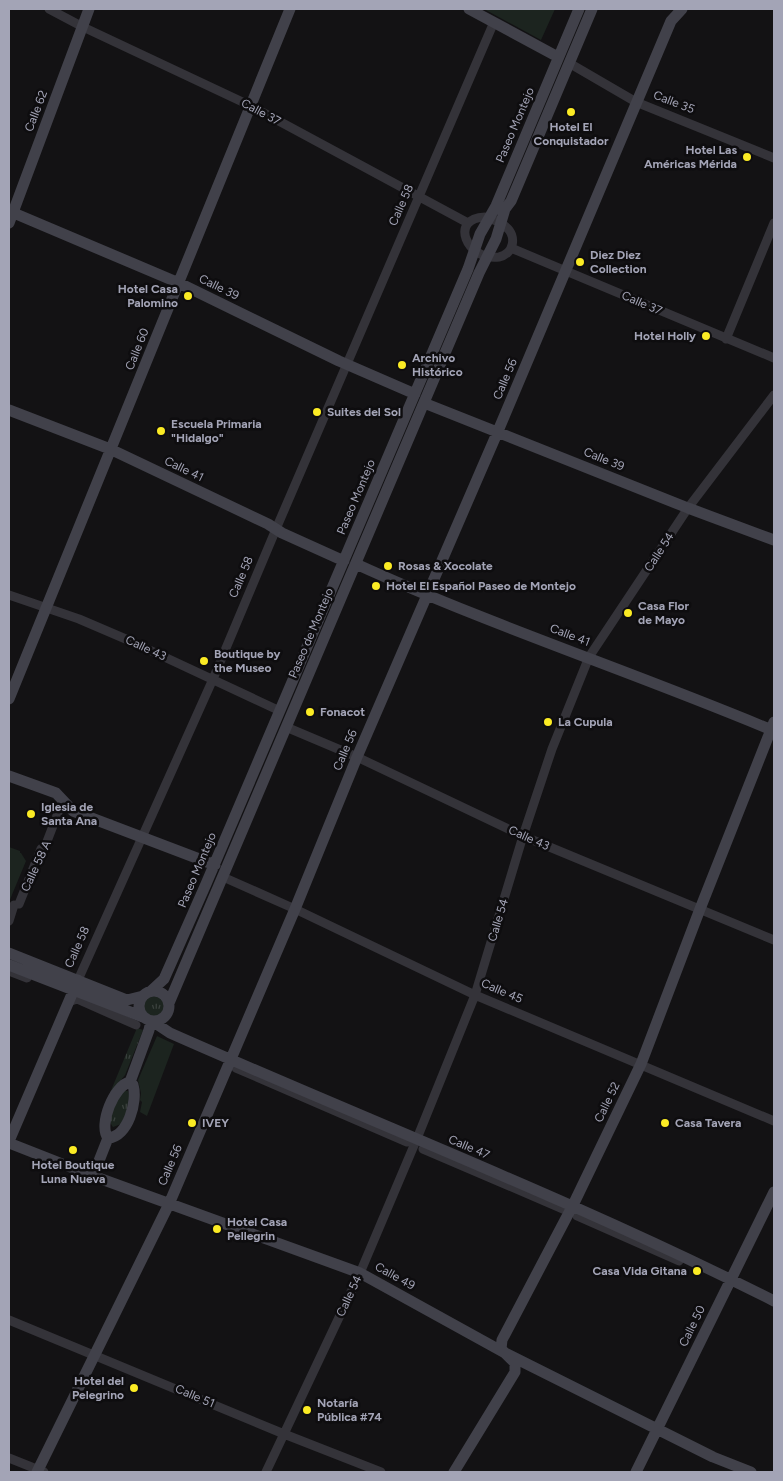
<svg xmlns="http://www.w3.org/2000/svg" width="783" height="1481" viewBox="0 0 783 1481" font-family="Figtree,sans-serif">
	<style>
		.grass { fill: url(#grass-tufts) }
		.green { fill: #1c241f }
		.lines { fill: none; stroke-linecap: round; stroke-linejoin: round }
		.street { stroke: #343339; stroke-width: 9 }
		.secondary { stroke: #41414a; stroke-width: 11 }
		.poi-dot { fill: #fbeb24; stroke: #0e0d0f; stroke-width: 2 }
		.labels { text-anchor: middle; stroke-width: 5; stroke-linejoin: round; paint-order: stroke }
		.street-label { font-size: 12px; fill: #a3a4b6; stroke: #0e0d0f }
		.poi-label { font-size: 12px; font-weight: bold; fill: #a3a4b6; stroke: #0e0d0f; text-anchor: start }
	</style>
	<defs>
		<pattern id="grass-tufts" width="24" height="20" patternUnits="userSpaceOnUse" patternTransform="scale(1.25)"><rect width="24" height="20" fill="#1c241f"/><path d="M3 7l-1-3M5 7V3M7 7l1-3M15 17l-1-3M17 17v-4M19 17l1-3" fill="none" stroke="#3a413d"/></pattern>
	</defs>
	<rect width="100%" height="100%" fill="#131214"/>
	<!-- grass -->
	<path class="grass" d="M143 1006a11 11 0 1 1 22 0a11 11 0 1 1-22 0Z
		M137,1028L143,1030L125,1075L116,1086L105,1105Z
		M123,1091H128L131,1102L121,1124L113,1127C104,1116 117,1101 123,1091Z"/>
	<!-- green -->
	<path class="green" d="M484,9H555L541,40Z
		M9,847L20,851V853H21L26,861L9,902Z
		M157,1036L174,1044L147,1116L140,1112L142,1102L140,1100L141,1093L138,1080Z"/>
	<g class="lines">
		<!-- street -->
		<path class="street" d="M49,9L83,27L251,106L468,223
			M569,63L636,102L774,158
			M485,217C492,219 500,221 506,227C517,236 514,254 499,257C466,261 449,218 485,217Z
			M511,248L774,358
			M726,339L774,223
			M9,595L79,619L128,640L280,711
			M286,727L357,757L523,836L774,940
			M223,877L295,909L475,995L774,1121
			M19,904L41,849L46,844L63,800
			M9,921L14,905
			M9,971L27,978
			M78,980L213,679L279,522L494,22
			M71,1001L77,999L136,1025
			M236,1068L407,1142
			M423,1149L563,1209
			M577,1216L679,1261
			M9,1320L284,1434L381,1472
			M9,1458L44,1472
			M266,1472L360,1273L418,1136L475,995L523,836L552,749L589,657L688,508L774,395"/>
		<!-- secondary -->
		<path class="secondary" d="M469,9L558,57
			M9,211L179,283L339,361L415,394
			M9,223L89,9
			M424,403L688,508L774,540
			M9,410L110,449L268,524L282,533L344,561
			M356,564C492,626 636,673 774,731
			M9,699L290,9
			M9,776L56,793L73,811L215,865
			M9,953L127,1000L143,996
			M9,965L143,1017
			M139 1006a15 15 0 1 1 30 0a15 15 0 1 1-30 0Z
			M151,991L164,979L206,884L468,269L480,234L496,206L579,9
			M169,1003L479,273L496,239L505,209L511,201L592,9
			M152,1021L170,1033C371,1122 578,1202 774,1301
			M130,1082L149,1030L151,1021
			M108,1138C128,1137 138,1101 133,1085L130,1082
			M108,1138C98,1125 114,1085 130,1082
			M9,1141L78,980
			M9,1143L93,1176L360,1273L505,1353L713,1457L751,1472
			M93,1176L108,1138
			M37,1472L169,1204L295,909L357,757L498,431L671,21L682,9
			M454,1472L515,1372V1363L501,1349L502,1340L574,1203L641,1064L700,909L774,722
			M636,1472L774,1192"/>
	</g>
	<!-- markers -->
	<g class="poi-dot">
		<circle cx="571" cy="112" r="5"/>
		<circle cx="747" cy="157" r="5"/>
		<circle cx="580" cy="262" r="5"/>
		<circle cx="188" cy="296" r="5"/>
		<circle cx="706" cy="336" r="5"/>
		<circle cx="402" cy="365" r="5"/>
		<circle cx="317" cy="412" r="5"/>
		<circle cx="161" cy="431" r="5"/>
		<circle cx="388" cy="566" r="5"/>
		<circle cx="376" cy="586" r="5"/>
		<circle cx="628" cy="613" r="5"/>
		<circle cx="204" cy="661" r="5"/>
		<circle cx="310" cy="712" r="5"/>
		<circle cx="548" cy="722" r="5"/>
		<circle cx="31" cy="814" r="5"/>
		<circle cx="192" cy="1123" r="5"/>
		<circle cx="665" cy="1123" r="5"/>
		<circle cx="73" cy="1150" r="5"/>
		<circle cx="217" cy="1229" r="5"/>
		<circle cx="697" cy="1271" r="5"/>
		<circle cx="134" cy="1388" r="5"/>
		<circle cx="307" cy="1410" r="5"/>
	</g>
	<g class="labels">
		<!-- street labels -->
		<g class="street-label">
			<text transform="translate(674 102) rotate(21)" y="4">Calle 35</text>
			<text transform="translate(36 111) rotate(-69)" y="4">Calle 62</text>
			<text transform="translate(261 112) rotate(28)" y="4">Calle 37</text>
			<text transform="translate(515 125) rotate(-67)" y="4">Paseo Montejo</text>
			<text transform="translate(401 205) rotate(-66)" y="4">Calle 58</text>
			<text transform="translate(219 287) rotate(26)" y="4">Calle 39</text>
			<text transform="translate(642 303) rotate(23)" y="4">Calle 37</text>
			<text transform="translate(137 349) rotate(-68)" y="4">Calle 60</text>
			<text transform="translate(505 379) rotate(-67)" y="4">Calle 56</text>
			<text transform="translate(604 459) rotate(22)" y="4">Calle 39</text>
			<text transform="translate(184 469) rotate(26)" y="4">Calle 41</text>
			<text transform="translate(356 497) rotate(-67)" y="4">Paseo Montejo</text>
			<text transform="translate(659 552) rotate(-57)" y="4">Calle 54</text>
			<text transform="translate(241 577) rotate(-67)" y="4">Calle 58</text>
			<text transform="translate(311 633) rotate(-67)" y="4">Paseo de Montejo</text>
			<text transform="translate(570 635) rotate(21)" y="4">Calle 41</text>
			<text transform="translate(146 648) rotate(25)" y="4">Calle 43</text>
			<text transform="translate(345 750) rotate(-67)" y="4">Calle 56</text>
			<text transform="translate(529 838) rotate(24)" y="4">Calle 43</text>
			<text transform="translate(36 866) rotate(-65)" y="4">Calle 58 A</text>
			<text transform="translate(197 870) rotate(-67)" y="4">Paseo Montejo</text>
			<text transform="translate(498 920) rotate(-73)" y="4">Calle 54</text>
			<text transform="translate(77 947) rotate(-66)" y="4">Calle 58</text>
			<text transform="translate(502 991) rotate(23)" y="4">Calle 45</text>
			<text transform="translate(607 1102) rotate(-64)" y="4">Calle 52</text>
			<text transform="translate(469 1147) rotate(23)" y="4">Calle 47</text>
			<text transform="translate(170 1165) rotate(-67)" y="4">Calle 56</text>
			<text transform="translate(395 1276) rotate(29)" y="4">Calle 49</text>
			<text transform="translate(349 1296) rotate(-65)" y="4">Calle 54</text>
			<text transform="translate(692 1326) rotate(-64)" y="4">Calle 50</text>
			<text transform="translate(195 1396) rotate(23)" y="4">Calle 51</text>
		</g>
		<!-- poi labels -->
		<g class="poi-label">
			<text x="571" y="131" text-anchor="middle">Hotel El<tspan x="571" dy="14">Conquistador</tspan></text>
			<text x="737" y="154" text-anchor="end">Hotel Las<tspan x="737" dy="14">Américas Mérida</tspan></text>
			<text x="590" y="259">Diez Diez<tspan x="590" dy="14">Collection</tspan></text>
			<text x="178" y="293" text-anchor="end">Hotel Casa<tspan x="178" dy="14">Palomino</tspan></text>
			<text x="696" y="340" text-anchor="end">Hotel Holly</text>
			<text x="412" y="362">Archivo<tspan x="412" dy="14">Histórico</tspan></text>
			<text x="327" y="416">Suites del Sol</text>
			<text x="171" y="428">Escuela Primaria<tspan x="171" dy="14">"Hidalgo"</tspan></text>
			<text x="398" y="570">Rosas &amp; Xocolate</text>
			<text x="386" y="590">Hotel El Español Paseo de Montejo</text>
			<text x="638" y="610">Casa Flor<tspan x="638" dy="14">de Mayo</tspan></text>
			<text x="214" y="658">Boutique by<tspan x="214" dy="14">the Museo</tspan></text>
			<text x="320" y="716">Fonacot</text>
			<text x="558" y="726">La Cupula</text>
			<text x="41" y="811">Iglesia de<tspan x="41" dy="14">Santa Ana</tspan></text>
			<text x="202" y="1127">IVEY</text>
			<text x="675" y="1127">Casa Tavera</text>
			<text x="73" y="1169" text-anchor="middle">Hotel Boutique<tspan x="73" dy="14">Luna Nueva</tspan></text>
			<text x="227" y="1226">Hotel Casa<tspan x="227" dy="14">Pellegrin</tspan></text>
			<text x="687" y="1275" text-anchor="end">Casa Vida Gitana</text>
			<text x="124" y="1385" text-anchor="end">Hotel del<tspan x="124" dy="14">Pelegrino</tspan></text>
			<text x="317" y="1407">Notaría<tspan x="317" dy="14">Pública #74</tspan></text>
		</g>
	</g>
	<!-- border -->
	<rect width="783" height="1481" fill="none" stroke="#a3a4b6" stroke-width="20"/>
</svg>
